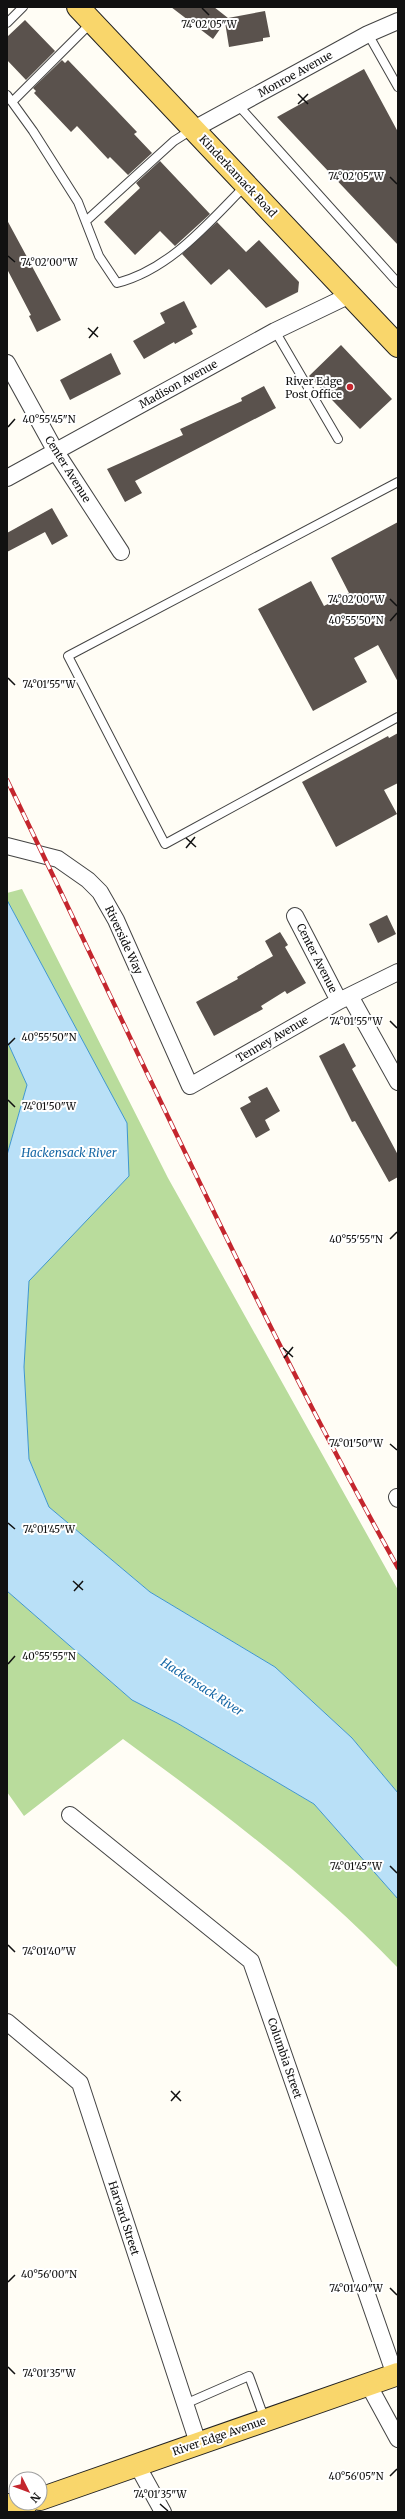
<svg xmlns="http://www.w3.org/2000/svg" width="405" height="2519" viewBox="0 0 405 2519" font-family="Merriweather,serif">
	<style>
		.forest { fill: #b9dc9c }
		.water { fill: #b9e0f7; stroke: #3f96cf }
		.building { fill: #5a524d }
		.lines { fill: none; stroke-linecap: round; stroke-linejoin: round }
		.lane-casing { stroke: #444; stroke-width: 10 }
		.street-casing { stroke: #444; stroke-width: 18 }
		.primary-casing { stroke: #222; stroke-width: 24 }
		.lane { stroke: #fff; stroke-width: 8 }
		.street { stroke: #fff; stroke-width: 16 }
		.primary { stroke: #f9d66b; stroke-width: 22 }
		.rail-casing { stroke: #c4262e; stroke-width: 4.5 }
		.rail { stroke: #fff; stroke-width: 3; stroke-dasharray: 9; stroke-linecap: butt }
		.ticks { fill: none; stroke: #111; stroke-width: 1.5 }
		.poi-dot { fill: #c4262e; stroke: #fff; stroke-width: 1.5 }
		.labels { text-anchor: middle; stroke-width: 4; stroke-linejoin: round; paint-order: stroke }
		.street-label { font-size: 11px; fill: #111; stroke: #fff }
		.poi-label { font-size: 11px; fill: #111; stroke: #fff; text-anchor: end }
		.water-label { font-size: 12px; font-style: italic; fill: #1768a6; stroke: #fff }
		.ticks-label { font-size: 10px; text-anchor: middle; fill: #111; stroke: #fff; stroke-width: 4; stroke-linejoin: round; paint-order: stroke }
	</style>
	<rect width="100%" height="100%" fill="#fffdf5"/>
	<!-- forest -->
	<path class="forest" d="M22,889L168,1178L398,1590V1793L352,1738L275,1667L150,1592L49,1507L29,1459L24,1367L29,1280L129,1176L87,1049L7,900V893Z
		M7,1041L27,1085L7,1155Z
		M7,1591L132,1700L177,1723L314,1804L398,1899V1968C316,1882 219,1809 123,1739L24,1816L7,1792Z"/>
	<!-- water -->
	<path class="water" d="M7,900L127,1123L129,1176L29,1281L24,1367L29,1459L49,1507L150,1592L275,1667L352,1738L398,1793V1899L314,1804L177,1723L132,1700L7,1591V1155L27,1085L7,1041Z"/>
	<!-- building -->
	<path class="building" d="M171,7H214L228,18L265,11L270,37L263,38V41L229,47L225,22L213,39Z
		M25,20L55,51L26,80L7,60V37Z
		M62,60L65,63L68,60L117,111L137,132L134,134L152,153L128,175L110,157L108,159L77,126L71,132L34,93L36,91L33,88Z
		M364,69L398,132V245L277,117Z
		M160,161L210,214L175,246L160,231L135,255L104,222L140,188L136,183Z
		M7,220L61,320L37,332L29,316L31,315L7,269Z
		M217,222L246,252L259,240L299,282L298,292L266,308L229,269L211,285L182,254Z
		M184,301L197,327L191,330L193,334L175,344L174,342L144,359L133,341L165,323L160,313Z
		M341,345L392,399L360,429L309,376Z
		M111,353L121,374L70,400L60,380Z
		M264,386L276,408L135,481L142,493L125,502L107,469L183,435L180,429L242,401L241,398Z
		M52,508L68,536L52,545L45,532L7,552V533Z
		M398,522V682L378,645L354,658L367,682L313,711L258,609L311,581L324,606L349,593L331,558Z
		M398,733V783L384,790L397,814L336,847L302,782L388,736L389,738Z
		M387,915L396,934L378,943L369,924Z
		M280,932L288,945L285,947L306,983L287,994L285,991L261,1006L263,1009L214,1036L196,1002L238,979L237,977L273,956L265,941Z
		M344,1043L356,1066L352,1069L398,1155V1177L389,1182L355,1121L352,1122L319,1056Z
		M267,1087L280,1111L265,1120L270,1130L256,1138L240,1108L251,1102L248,1097Z"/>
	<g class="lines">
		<defs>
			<path id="lane" d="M7,23L23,7
				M368,34L398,87
				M7,95L33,131L78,202L99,256L117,283C171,269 208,223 246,185
				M12,102L91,23
				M238,105L398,283
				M86,221L174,141L193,129
				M275,331L338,439
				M398,482L68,656L165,844L398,717
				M185,2404L249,2376L265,2420"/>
			<path id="street" d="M194,129L368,34L398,21
				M7,363L56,452L121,552
				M7,478L275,331L350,295
				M7,846L58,859L88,880L100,892L116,920L190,1086L339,1001L398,972
				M295,916L339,1001
				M350,996L398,1082
				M397,1497L398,1499
				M70,1815L251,1961L395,2375
				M7,2022L80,2083L198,2443
				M368,2384L398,2439
				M137,2465L163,2512"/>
			<path id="primary" d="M78,7L398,346
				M40,2499L398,2374
				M7,2505L10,2509L27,2503"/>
		</defs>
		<!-- lane casing -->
		<use href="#lane" class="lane-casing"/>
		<!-- street casing -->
		<use href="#street" class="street-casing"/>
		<!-- primary casing -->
		<use href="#primary" class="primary-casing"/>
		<!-- lane -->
		<use href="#lane" class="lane"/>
		<!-- street -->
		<use href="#street" class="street"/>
		<!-- primary -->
		<use href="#primary" class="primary"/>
		<defs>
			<path id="rail" d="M7,780C135,1044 255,1312 398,1568"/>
		</defs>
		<!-- rail casing -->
		<use href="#rail" class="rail-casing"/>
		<!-- rail -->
		<use href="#rail" class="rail"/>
	</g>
	<!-- ticks -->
	<path class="ticks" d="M202,8L209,15M298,94L308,104M298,104L308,94M390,177L397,184M8,256L15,262M88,328L98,337M89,338L98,327M8,427L15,419M390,599L397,606M390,621L397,613M8,678L15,685M186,838L196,847M186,848L195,837M390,1021L397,1028M8,1045L15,1038M8,1100L15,1107M390,1239L397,1232M283,1348L293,1357M284,1358L293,1347M390,1444L397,1450M8,1523L15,1529M73,1581L83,1590M74,1591L83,1581M8,1664L15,1656M390,1866L397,1873M8,1945L15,1952M171,2091L181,2101M171,2101L180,2091M8,2282L15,2275M390,2288L397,2295M8,2367L15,2374M390,2476L397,2469M160,2504L168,2511"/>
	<!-- markers -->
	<circle class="poi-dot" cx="350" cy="387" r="4"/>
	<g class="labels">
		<!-- street labels -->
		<g class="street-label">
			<text transform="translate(295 74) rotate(-29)" y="4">Monroe Avenue</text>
			<text transform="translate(238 176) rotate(47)" y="4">Kinderkamack Road</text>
			<text transform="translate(178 384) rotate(-29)" y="4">Madison Avenue</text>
			<text transform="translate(68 469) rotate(58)" y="4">Center Avenue</text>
			<text transform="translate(124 940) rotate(65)" y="4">Riverside Way</text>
			<text transform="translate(317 958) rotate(63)" y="4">Center Avenue</text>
			<text transform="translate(272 1039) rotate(-30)" y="4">Tenney Avenue</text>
			<text transform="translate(285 2058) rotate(71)" y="4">Columbia Street</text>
			<text transform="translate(124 2218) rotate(72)" y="4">Harvard Street</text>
			<text transform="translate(219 2436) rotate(-19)" y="4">River Edge Avenue</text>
		</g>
		<!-- poi labels -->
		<g class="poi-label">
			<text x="342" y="385">River Edge<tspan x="342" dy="13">Post Office</tspan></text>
		</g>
		<!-- water labels -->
		<g class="water-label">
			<text x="69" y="1157">Hackensack River</text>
			<text transform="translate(202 1687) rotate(33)" y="4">Hackensack River</text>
		</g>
	</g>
	<g class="ticks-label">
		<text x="209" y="28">74°02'05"W</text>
		<text x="356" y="180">74°02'05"W</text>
		<text x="49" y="266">74°02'00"W</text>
		<text x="49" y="423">40°55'45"N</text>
		<text x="356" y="603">74°02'00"W</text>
		<text x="356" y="624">40°55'50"N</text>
		<text x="49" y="688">74°01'55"W</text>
		<text x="356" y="1025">74°01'55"W</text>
		<text x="49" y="1041">40°55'50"N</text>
		<text x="49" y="1110">74°01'50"W</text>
		<text x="356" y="1243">40°55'55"N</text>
		<text x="356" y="1447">74°01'50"W</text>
		<text x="49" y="1533">74°01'45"W</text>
		<text x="49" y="1660">40°55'55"N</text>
		<text x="356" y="1870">74°01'45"W</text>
		<text x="49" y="1955">74°01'40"W</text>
		<text x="49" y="2278">40°56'00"N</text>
		<text x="356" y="2292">74°01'40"W</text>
		<text x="49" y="2377">74°01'35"W</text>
		<text x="356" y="2480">40°56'05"N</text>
		<text x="160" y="2498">74°01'35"W</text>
	</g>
	<!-- border -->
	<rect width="405" height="2519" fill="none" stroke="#111111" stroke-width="16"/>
	<!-- north arrow -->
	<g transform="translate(28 2491) rotate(132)"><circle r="19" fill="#ffffff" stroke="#a0a0a0"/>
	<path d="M0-3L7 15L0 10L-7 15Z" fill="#c4262e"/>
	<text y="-6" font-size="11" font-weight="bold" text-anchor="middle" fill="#111111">N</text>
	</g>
</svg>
